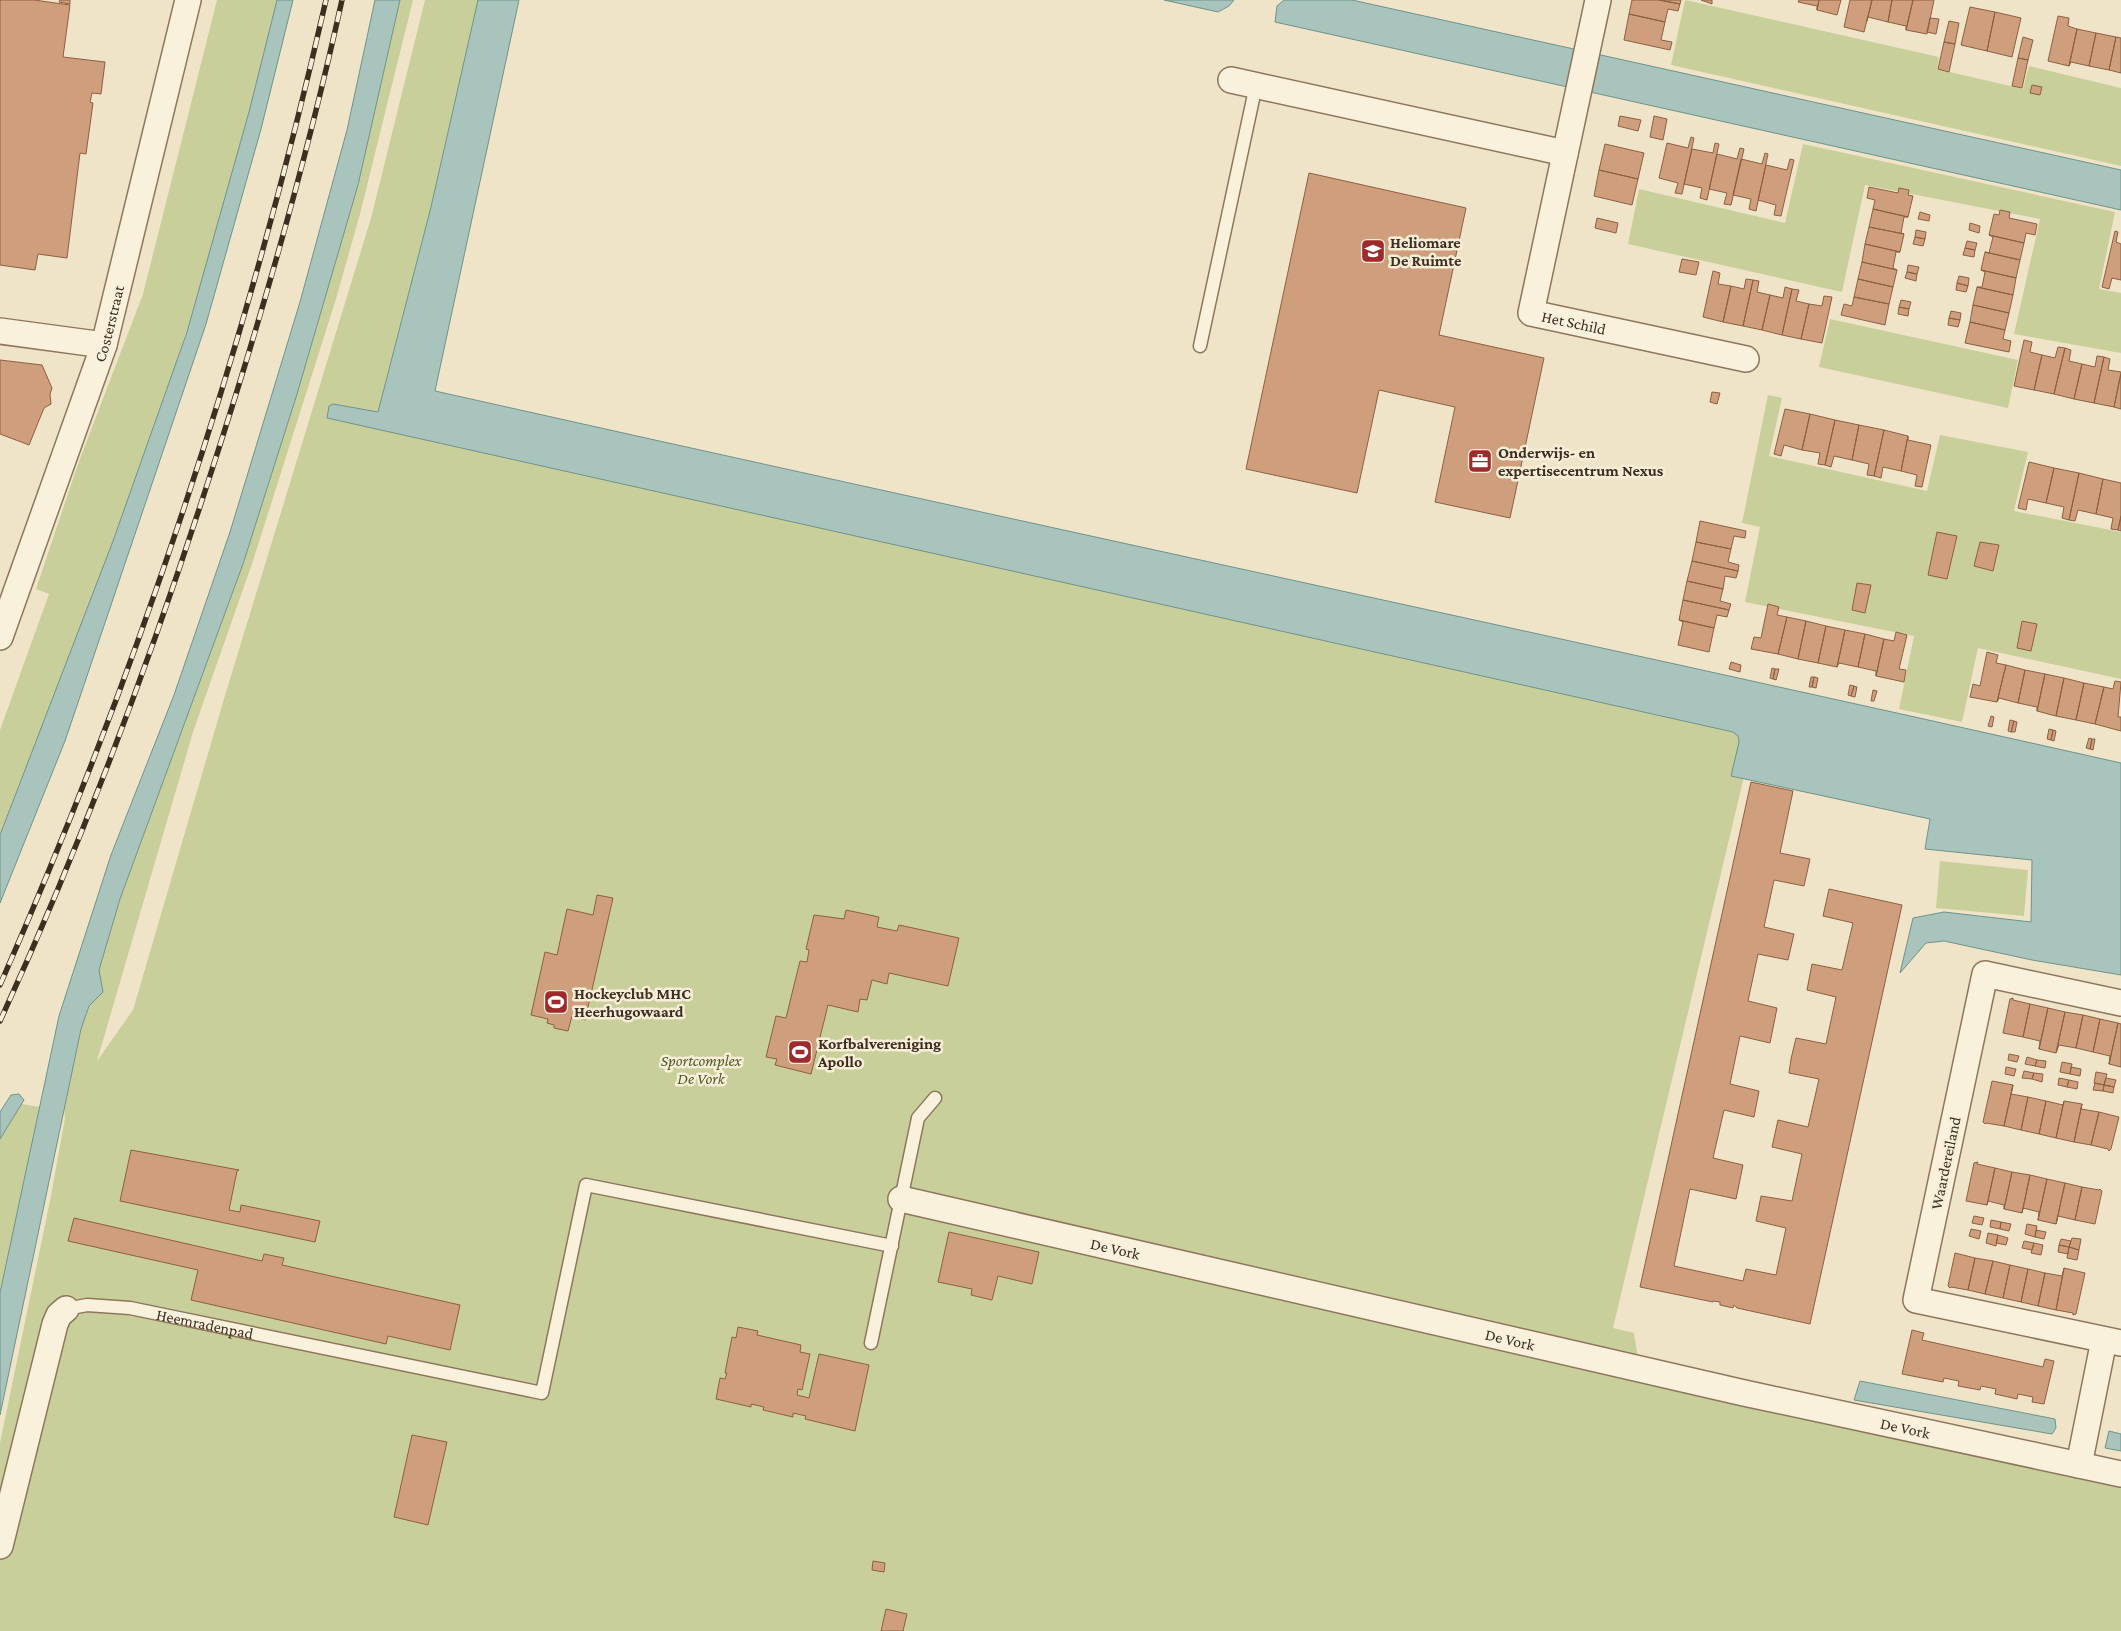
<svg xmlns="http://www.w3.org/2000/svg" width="2121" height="1631" viewBox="0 0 2121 1631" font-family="'Crimson Pro',serif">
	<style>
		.green { fill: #c9cf9b }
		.water { fill: #a9c4bc; stroke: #6f938a }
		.building { fill: #cf9f7d; stroke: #8d5f41 }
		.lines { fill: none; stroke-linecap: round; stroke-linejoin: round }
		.service-casing { stroke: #8d765c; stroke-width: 15 }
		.minor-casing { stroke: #8d765c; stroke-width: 28 }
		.service { stroke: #faf1dc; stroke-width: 12 }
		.minor { stroke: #faf1dc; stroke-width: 25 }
		.rail-casing { stroke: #3d2e20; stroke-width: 5.5 }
		.rail { stroke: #f7eed8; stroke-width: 4; stroke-dasharray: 11; stroke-linecap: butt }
		.labels { text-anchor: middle; stroke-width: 5; stroke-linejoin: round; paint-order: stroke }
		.poi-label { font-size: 16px; font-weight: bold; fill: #3d2e20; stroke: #f7eed8; text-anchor: start }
		.street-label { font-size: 16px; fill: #3d2e20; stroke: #f7eed8 }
		.park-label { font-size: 16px; font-style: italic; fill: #4d5a26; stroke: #f7eed8 }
	</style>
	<rect width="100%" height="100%" fill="#f0e4c8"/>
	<!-- green -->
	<path class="green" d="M217,0H277C249,111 223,224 186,333C130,503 65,669 0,835V730L49,594L36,589L78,464L143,294Z
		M400,0H413L360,214L336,299L253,561L193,732L97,1061L133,1010L226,692L371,218L425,0H478L431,207L378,412L333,404L1756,726L1613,1328L1634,1333L1639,1365L2121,1475V1631H0V1443L51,1196L65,1118L64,1109L81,1029L89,1006L94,1000L99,970L120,899L243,564L297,394L358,185Z
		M1685,0L1939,57L1937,69L2023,89L2029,66L2121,88V166L1671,65Z
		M1803,144L2115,212L2099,289L2121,293V353L2014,334L2040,219L1865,185L1842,292L1628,244L1639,189L1785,223Z
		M1830,319L2018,360L2008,408L1819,367Z
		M1768,395L1782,398L1769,456L1927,491L1940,435L2028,452L2014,511L2121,532V679L1978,648L1962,722L1899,709L1914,636L1745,602L1760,527L1742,523Z
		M1940,861L2028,870L2024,916L1936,908Z
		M21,1104L40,1107L0,1293V1139Z"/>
	<!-- water -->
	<path class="water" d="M277,0H293L261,129L206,324L65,741L0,903V835L113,541L187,332L249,112Z
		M375,0H400L358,185L297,394L243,564L120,899L99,970L103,992L89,1006L81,1029L0,1415V1293L59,1016L111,855L174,695L230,532L300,302L347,130Z
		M478,0H519L435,391C997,517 1559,637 2121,763V975L2032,960L1944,941L1926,943L1900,973L1913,918L1944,912L2031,922L2032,860L1925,849L1930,819L1731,776L1739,742L1738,736L1733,732L327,418L329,406L333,404L378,412L431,207Z
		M1164,0H1234L1229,6L1218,12Z
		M1284,0H1352L2121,170V210L1275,22L1277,6Z
		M19,1094L24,1100L0,1139V1112L11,1095Z
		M1860,1381L2055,1419L2056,1428L2052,1434L1854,1400Z
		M2109,1431L2121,1434V1451L2105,1448Z"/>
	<!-- building -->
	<path class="building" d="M0,0H34L70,5L63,57L105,62L101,94L92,93L90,102L93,103L86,154L80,153L67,258L38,254L35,270L0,265Z
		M60,0H70V4L59,2Z
		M1632,0H1659L1680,4L1678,11L1668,9L1665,22L1629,14Z
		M1659,0H1681L1680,4Z
		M1701,0H1712V4Z
		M1799,0H1819L1817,10V6L1798,2Z
		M1819,0H1841L1837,15L1817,10Z
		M1850,0H1872L1864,32L1844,27Z
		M1872,0H1892L1888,22L1868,17L1867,21Z
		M1892,0H1913L1906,30V26L1888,22Z
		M1913,0H1934L1927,34L1906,30Z
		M1970,7L1995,12L1987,51L1961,45Z
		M1995,12L2021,18L2012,57L1987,51Z
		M1629,14L1665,22L1661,40L1672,42L1670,50L1624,40Z
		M2058,16L2069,18L2068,26L2077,29L2069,66L2048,61Z
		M1930,18L1939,19L1936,34L1927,32Z
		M1949,21L1959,23L1955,44L1944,42Z
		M2077,29L2096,33L2089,66L2071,62L2069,66Z
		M2096,33L2116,37L2109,70L2089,66Z
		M2023,37L2033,40L2028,60L2018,58Z
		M2116,37L2121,38V73L2109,70Z
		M1944,42L1955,44L1949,72L1938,69Z
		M2018,58L2028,60L2022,88L2012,86Z
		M2032,85L2042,87L2040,95L2030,93Z
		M1620,116L1641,120L1638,131L1618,126Z
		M1654,116L1667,119L1663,140L1650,137Z
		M1691,137L1694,138L1682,194L1675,193L1678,183L1659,178L1667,143L1688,148Z
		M1715,143L1719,144L1707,200L1700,198L1702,188L1684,184L1692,149L1713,153Z
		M1605,144L1644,153L1638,179L1599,170Z
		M1740,148L1744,149L1731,205L1724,204L1727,193L1709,189L1717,154L1737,159Z
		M1765,153L1768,154L1756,211L1749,209L1751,199L1733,195L1741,159L1762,164Z
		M1790,159L1794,160L1781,216L1774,215L1776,205L1758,200L1766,165L1787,170Z
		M1599,170L1638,179L1632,205L1594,196Z
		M1309,173L1466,208L1439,335L1544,358L1510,518L1435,502L1455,407L1379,390L1357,493L1246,469Z
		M1869,187L1898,193L1899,188L1909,190L1908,195L1913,196L1908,217L1873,209L1875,200L1867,198Z
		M1873,209L1908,217H1904L1901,233L1904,234L1869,227Z
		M2000,210L2010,212L2009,218L2037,224L2035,235L2026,233L2024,243L1989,235L1994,214L1999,215Z
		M1920,212L1930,215L1929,221L1918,219Z
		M1597,218L1618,223L1616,233L1595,228Z
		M1970,223L1980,226L1979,233L1969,230Z
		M1869,227L1904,234L1900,252L1865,244Z
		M1916,230L1926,232L1925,239L1915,237Z
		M2115,231L2118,232L2116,242L2121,244V280L2112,278L2109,289L2102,287Z
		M1989,235L2024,243L2020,260L1985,252L1989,253L1993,237Z
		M1915,237L1925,239L1923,246L1913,244Z
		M1967,241L1977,243L1975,250L1965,248Z
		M1865,244L1900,252H1896L1893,268L1897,270L1862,262Z
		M1965,248L1975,250L1974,257L1963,255Z
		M1985,252L2020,260L2016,278L1981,270Z
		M1682,259L1699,262L1696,275L1679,272Z
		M1862,262L1897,270L1893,287L1858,279Z
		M1908,265L1919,267L1917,274L1907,272Z
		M1981,270L2016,278L2013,295L1977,287H1982L1985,272Z
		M1713,271L1720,273L1718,284L1731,286L1723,322L1703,317Z
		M1907,272L1917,274L1916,281L1905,278Z
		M1959,276L1969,278L1968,286L1957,283Z
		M1746,279L1753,280L1743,326L1723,322L1731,286L1744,289Z
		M1858,279L1893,287L1889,304L1854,297Z
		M1753,280L1759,281L1757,292L1770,295L1762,330L1743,326Z
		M1957,283L1968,286L1966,292L1956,290Z
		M1785,287L1792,289L1782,335L1762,330L1770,295L1783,298Z
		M1977,287L2013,295L2009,313L1973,305Z
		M1792,289L1799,290L1796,301L1809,304L1801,339L1782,335Z
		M1824,296L1832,297L1822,343L1801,339L1809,304L1822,306Z
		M1854,297L1889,304L1885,325L1841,315L1844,304L1852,306Z
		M1901,300L1911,302L1909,309L1899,307Z
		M1973,305L2009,313L2005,330L1970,322Z
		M1899,307L1909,309L1908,316L1898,314Z
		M1951,311L1961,313L1960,320L1949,318Z
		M1949,318L1960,320L1958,327L1948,325Z
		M1970,322L2005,330L2003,339L2011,341L2009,352L1965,343Z
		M2024,340L2032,342L2030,352L2042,355L2034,390L2014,386Z
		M2058,347L2065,348L2054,394L2034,390L2042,355L2055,358Z
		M2065,348L2071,350L2069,361L2082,364L2074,399L2054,394Z
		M2097,356L2104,357L2094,403L2074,399L2082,364L2095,367Z
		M2104,357L2110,359L2108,370L2121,372L2114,407L2094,403Z
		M0,360L42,365L52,388L50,394L51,404L44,408L29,445L0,434Z
		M2121,374V409L2114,407Z
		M1712,392L1720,393L1717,404L1710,402Z
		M1785,409L1810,414L1802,450L1784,445L1781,456L1774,454Z
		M1810,414L1835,420L1825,465L1818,464L1820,453L1802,450Z
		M1835,420L1859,425L1852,460L1834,456L1831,467L1825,465Z
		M1859,425L1884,430L1874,476L1867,475L1869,464L1852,460Z
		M1884,430L1908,436L1901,471L1883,467L1881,478L1874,476Z
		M1908,436V440L1931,445L1922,487L1915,486L1917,475L1901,471Z
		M2029,462L2054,468L2046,503L2028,499L2026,510L2018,508Z
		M2054,468L2079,473L2069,520L2062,518L2064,507L2046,503Z
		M2079,473L2103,479L2096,514L2078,510L2075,521L2069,520Z
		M2103,479L2121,483V516L2118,530L2111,529L2113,518L2096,514Z
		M2121,516V531L2118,530Z
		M1700,521L1746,531L1745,538L1734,536L1731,549L1696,542Z
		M1937,532L1957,536L1947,579L1928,575Z
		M1696,542L1731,549L1728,562L1739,565L1738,571L1692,561Z
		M1980,542L1999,545L1993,571L1974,566Z
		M1692,561L1738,571L1736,578L1725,576L1723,589L1687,581Z
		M1687,581L1723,589L1720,601L1731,604L1729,610L1683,600Z
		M1857,583L1871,585L1865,613L1852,610Z
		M1683,600L1729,610L1727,617L1717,615L1714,628L1679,620Z
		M1768,604L1779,607L1777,615L1787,617L1778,654L1751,649L1754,637L1761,638Z
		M1787,617L1806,621L1798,659L1778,654Z
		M1679,620L1714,628L1709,652L1678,645L1683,622Z
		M1806,621L1826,626L1818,663L1798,659Z
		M2022,621L2037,624L2031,651L2017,648Z
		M1826,626L1845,630L1837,667L1818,663Z
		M1845,630L1865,634L1858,667L1839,663L1837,667Z
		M1896,632L1907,635L1899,669L1906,670L1904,682L1876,676L1884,639L1894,641Z
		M1865,634L1884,639L1876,676V671L1858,667Z
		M1987,652L1998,655L1996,663L2006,665L1997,702L1970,697L1973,684L1980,686Z
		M1731,662L1741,665L1740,672L1729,669Z
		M2006,665L2025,670L2018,703L1999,698L1997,702Z
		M1772,668L1775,669L1773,679L1770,678Z
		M1775,669H1779L1776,680L1773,679Z
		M2025,670L2045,674L2037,711V707L2018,703Z
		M2045,674L2064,678L2056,716L2037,711Z
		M1811,677H1814L1812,687H1809Z
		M1814,677L1818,678L1816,688L1812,687Z
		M2064,678L2084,683L2076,720L2056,716Z
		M2115,681L2121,682L2118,717H2121V731L2095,724L2104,687L2113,689Z
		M2084,683L2104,687L2095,724L2076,720Z
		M1850,685L1854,686L1851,696L1848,695Z
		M1854,686L1857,687L1855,697L1851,696Z
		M1873,690L1877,691L1874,701H1871Z
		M1991,716L1994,717L1992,727L1988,726Z
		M2010,720L2014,721L2011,732L2008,731Z
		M2014,721L2017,722L2015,732H2011Z
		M2049,729L2053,730L2051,740L2047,739Z
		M2053,730L2056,731L2054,741L2051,740Z
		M2089,738L2092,739L2090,749L2086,748Z
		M2092,739H2095L2093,750L2090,749Z
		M1751,782L1793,791L1780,853L1810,859L1804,886L1774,880L1764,927L1794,934L1788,960L1758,954L1748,1001L1777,1008L1770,1043L1740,1036L1730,1084L1759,1091L1754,1117L1724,1110L1713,1158L1743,1165L1736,1199L1690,1189L1674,1266L1743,1281L1746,1269L1776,1275L1786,1228L1756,1221L1761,1196L1792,1201L1802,1154L1772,1147L1778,1120L1808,1127L1819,1079L1789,1073L1791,1059L1796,1038L1826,1044L1836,997L1807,990L1812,964L1842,970L1853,923L1823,916L1829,889L1902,905L1810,1324L1737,1308L1734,1305L1733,1308L1720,1305V1302L1713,1301V1302L1640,1287Z
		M597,895L613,898L585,1020L572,1016L568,1031L554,1028V1025L547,1023L548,1019L531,1015L545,952L557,955L567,909L593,915Z
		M846,910L879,917L877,927L897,931L899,925L959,938L948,986L889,973L887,984L872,980L867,1000L860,999L858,1012L828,1005L811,1074L775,1065L777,1059L766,1057L776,1016L786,1018L800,961L807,962L809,950L806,949L814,915L844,919Z
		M2013,998V1000L2030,1004L2023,1037L2003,1033L2010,999Z
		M2030,1004L2048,1008L2039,1049L2040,1041L2023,1037Z
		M2048,1008L2065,1012L2056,1053L2039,1049Z
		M2065,1012L2083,1015L2076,1048L2059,1045L2056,1053Z
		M2083,1015L2100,1019L2093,1052L2076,1048Z
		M2100,1019L2118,1023L2109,1064L2110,1056L2093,1052Z
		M2118,1023L2121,1024V1067L2109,1064Z
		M2009,1054L2019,1056L2017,1062L2008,1060Z
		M2027,1057L2037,1060L2035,1066L2025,1064Z
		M2037,1060L2046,1061L2045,1068L2035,1066Z
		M2062,1062L2072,1064L2070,1074L2060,1072Z
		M2006,1067L2016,1069L2014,1076L2005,1074Z
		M2071,1067L2081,1069L2080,1076L2070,1074Z
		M2024,1071L2034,1073L2032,1079L2022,1078Z
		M2096,1072L2107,1074L2104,1085L2094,1083Z
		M2034,1073L2043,1074L2042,1082L2032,1079Z
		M2059,1078L2069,1080L2067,1087L2058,1085Z
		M2106,1078L2116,1080L2114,1087L2104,1085Z
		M2069,1080L2078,1082L2077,1089L2067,1087Z
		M1992,1081L2013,1085L2004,1126L1986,1123L1985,1124L1983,1122Z
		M2095,1083L2104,1085L2103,1091L2093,1090Z
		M2013,1085L2011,1094L2028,1097L2021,1130L2004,1126Z
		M2104,1085L2114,1087L2113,1093L2103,1091Z
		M2028,1097L2046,1101L2039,1134L2021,1130Z
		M2046,1101L2063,1105L2064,1101L2056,1138L2039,1134Z
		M2064,1101L2082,1104L2074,1142L2056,1138Z
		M2082,1104L2081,1109L2099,1112L2091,1145L2074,1142Z
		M2099,1112L2119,1117L2111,1149L2109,1151L2108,1149L2091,1145Z
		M131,1150L239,1170L237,1171L229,1210L240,1212L241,1205L320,1221L315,1242L120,1201Z
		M1978,1162L1977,1164L1995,1168L1987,1205L1966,1201L1974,1163Z
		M1995,1168L2012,1172L2004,1209V1205L1988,1201L1987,1205Z
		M2012,1172L2030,1175L2022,1213L2004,1209Z
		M2030,1175L2047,1179L2038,1220L2039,1212L2023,1208L2022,1213Z
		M2047,1179L2065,1183L2056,1224L2038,1220Z
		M2065,1183L2082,1187L2075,1220L2058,1216L2056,1224Z
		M2082,1187L2099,1190L2100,1189L2102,1191L2095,1224L2075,1220Z
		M1974,1216L1984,1218L1982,1225L1972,1223Z
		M74,1218L262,1261L264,1254L284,1258L282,1265L460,1305L450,1350L388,1336L386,1344L191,1300L198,1270L68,1241Z
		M1991,1220L2001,1222L2000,1229L1990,1227Z
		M2001,1222L2011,1224L2009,1231L2000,1229Z
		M2027,1224L2037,1226L2035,1237L2025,1234Z
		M1971,1229L1981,1231L1979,1239L1969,1236Z
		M2036,1230L2046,1232L2044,1239L2035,1237Z
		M949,1232L1039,1252L1032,1284L998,1276L992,1300L971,1295L972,1289L938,1282Z
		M1988,1233L1998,1235L1996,1246L1986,1243Z
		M1998,1235L2008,1238L2006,1245L1996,1243Z
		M2072,1238L2081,1239L2079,1250L2069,1247Z
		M2061,1239L2071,1241L2069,1247L2059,1245Z
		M2024,1241L2034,1243L2032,1250L2022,1248Z
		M2034,1243L2043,1245L2041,1255L2031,1253Z
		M2059,1245L2069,1247L2068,1254L2058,1252Z
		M2069,1247L2079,1250L2077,1260L2067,1258Z
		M1955,1253L1975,1258L1968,1290L1951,1287L1950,1288L1948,1286Z
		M1975,1258L1993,1261L1985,1294L1968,1290Z
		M1993,1261L2010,1265L2003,1298L1985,1294Z
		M2010,1265L2028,1269L2021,1302L2003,1298Z
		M2064,1268L2056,1310L2038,1306L2045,1273L2062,1276Z
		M2064,1268L2085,1273L2076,1314L2073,1315V1313L2056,1310Z
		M2028,1269L2045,1273L2038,1306L2021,1302Z
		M738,1327L758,1331L757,1335L801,1345L800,1352L810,1354L802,1390L798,1389L797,1395L809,1398L819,1354L869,1365L855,1431L805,1419L806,1416L793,1413V1417L763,1410L764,1407L751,1404V1407L716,1399L720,1378L725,1379L727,1373H725L732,1337L736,1338Z
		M1912,1330L1924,1333L1922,1340L2043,1367L2045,1359L2054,1361L2044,1404L2032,1402L2033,1397L2018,1394L2017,1399L1995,1394L1996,1389L1981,1386L1980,1390L1958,1386L1959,1381L1944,1378L1943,1382L1902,1374Z
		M412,1435L447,1442L428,1525L394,1517Z
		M873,1561L885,1563L884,1572L872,1570Z
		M886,1609L907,1614L903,1631H881Z"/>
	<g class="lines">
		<defs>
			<g id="service">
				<path d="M1200,346L1256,85"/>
				<path id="s1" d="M66,1309L87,1305L130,1308L542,1393L586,1185L892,1246"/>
				<path d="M871,1343L918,1118L935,1098"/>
			</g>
			<g id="minor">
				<path id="s2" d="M1598,0L1531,313L1746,359"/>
				<path d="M1231,80L1565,153"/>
				<path d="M0,331L104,345"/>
				<path id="s3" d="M0,637L104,345L188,0"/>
				<path d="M2121,1003L1985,974L1916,1300L2121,1343"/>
				<path id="s4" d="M901,1199L1744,1393L2121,1474"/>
				<path d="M2079,1465L2104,1340"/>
				<path d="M0,1546L55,1324L59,1315L66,1309"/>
			</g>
		</defs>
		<!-- service casing -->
		<use href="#service" class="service-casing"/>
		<!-- minor casing -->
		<use href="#minor" class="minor-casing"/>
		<!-- service -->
		<use href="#service" class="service"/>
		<!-- minor -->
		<use href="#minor" class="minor"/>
		<defs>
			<path id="rail" d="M0,985C140,667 249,338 326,0
				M0,1021C80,847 148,667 207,485C259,326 306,164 342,0"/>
		</defs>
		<!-- rail casing -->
		<use href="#rail" class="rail-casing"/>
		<!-- rail -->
		<use href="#rail" class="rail"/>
	</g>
	<!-- icons -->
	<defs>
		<symbol id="school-square" viewBox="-11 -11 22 22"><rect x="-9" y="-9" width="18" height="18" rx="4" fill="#9e2a2b" stroke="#f7eed8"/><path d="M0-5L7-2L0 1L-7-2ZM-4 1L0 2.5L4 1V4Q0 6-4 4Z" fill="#fff"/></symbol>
		<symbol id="office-square" viewBox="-11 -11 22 22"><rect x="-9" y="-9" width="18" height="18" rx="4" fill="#9e2a2b" stroke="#f7eed8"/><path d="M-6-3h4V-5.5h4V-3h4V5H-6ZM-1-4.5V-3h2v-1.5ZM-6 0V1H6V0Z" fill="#fff"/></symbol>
		<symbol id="stadium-square" viewBox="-11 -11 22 22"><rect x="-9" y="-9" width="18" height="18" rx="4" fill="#9e2a2b" stroke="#f7eed8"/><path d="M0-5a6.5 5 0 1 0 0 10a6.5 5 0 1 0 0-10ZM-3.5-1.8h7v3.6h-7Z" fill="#fff"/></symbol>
	</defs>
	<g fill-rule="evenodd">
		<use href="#school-square" x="1359" y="237" width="28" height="28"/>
		<use href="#office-square" x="1466" y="447" width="28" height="28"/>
		<use href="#stadium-square" x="542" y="988" width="28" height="28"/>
		<use href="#stadium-square" x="786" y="1038" width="28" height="28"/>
	</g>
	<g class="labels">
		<!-- poi labels -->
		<g class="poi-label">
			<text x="1390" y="248">Heliomare<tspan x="1390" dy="18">De Ruimte</tspan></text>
			<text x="1498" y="458">Onderwijs- en<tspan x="1498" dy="18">expertisecentrum Nexus</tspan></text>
			<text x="574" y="999">Hockeyclub MHC<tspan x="574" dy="18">Heerhugowaard</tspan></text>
			<text x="818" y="1049">Korfbalvereniging<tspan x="818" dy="18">Apollo</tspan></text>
		</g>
		<!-- street labels -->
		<g class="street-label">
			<text dy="6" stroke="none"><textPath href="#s2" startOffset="364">Het Schild</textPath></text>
			<text dy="6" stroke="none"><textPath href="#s3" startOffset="332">Costerstraat</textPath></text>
			<text transform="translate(1945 1163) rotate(-78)" y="6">Waardereiland</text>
			<text dy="6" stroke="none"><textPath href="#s4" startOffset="220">De Vork</textPath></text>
			<text dy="6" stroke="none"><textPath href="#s1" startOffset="141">Heemradenpad</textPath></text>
			<text dy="6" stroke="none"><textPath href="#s4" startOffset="625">De Vork</textPath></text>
			<text dy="6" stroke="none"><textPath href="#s4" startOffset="1030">De Vork</textPath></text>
		</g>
		<!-- park labels -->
		<g class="park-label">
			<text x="701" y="1066">Sportcomplex<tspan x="701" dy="18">De Vork</tspan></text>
		</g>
	</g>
</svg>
